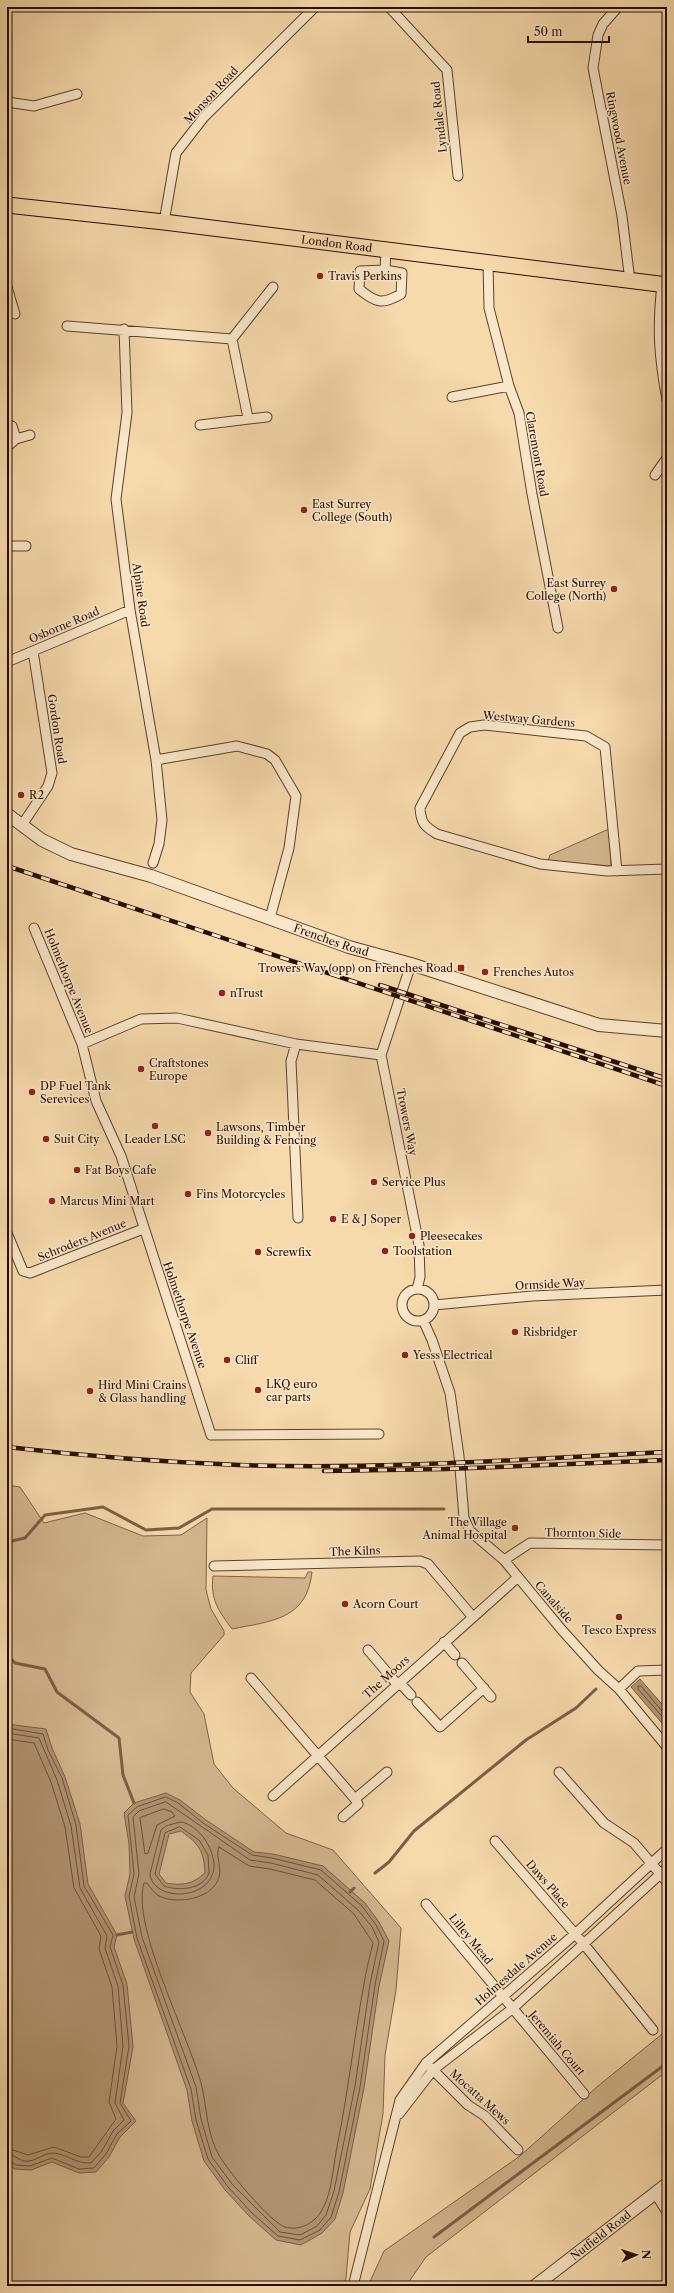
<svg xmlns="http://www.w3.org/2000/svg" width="674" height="2293" viewBox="0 0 674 2293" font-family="'Libre Caslon Text',serif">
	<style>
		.green { fill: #d4b78f; stroke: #7e6248 }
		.water { fill: #b19472; stroke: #7b5e45; fill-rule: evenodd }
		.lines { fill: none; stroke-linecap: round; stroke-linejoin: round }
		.shore { stroke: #6d503a; stroke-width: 1 }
		.stream { stroke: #7b5e45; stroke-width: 3 }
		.minor-casing { stroke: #5c402c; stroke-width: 11 }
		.tertiary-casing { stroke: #5c402c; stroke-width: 14 }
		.primary-casing { stroke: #290c02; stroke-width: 17 }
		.minor { stroke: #fae7c9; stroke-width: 9 }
		.tertiary { stroke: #fae7c9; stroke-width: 12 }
		.primary { stroke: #f7daac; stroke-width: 15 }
		.rail-casing { stroke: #290c02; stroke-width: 4.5 }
		.rail { stroke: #fae7c9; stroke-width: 3; stroke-dasharray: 9; stroke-linecap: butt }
		.poi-dot { fill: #8f2418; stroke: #fae7c9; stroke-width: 1.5 }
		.labels { text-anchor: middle; stroke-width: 3; stroke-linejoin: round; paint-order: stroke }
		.street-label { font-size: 11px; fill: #290c02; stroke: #fae7c9 }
		.poi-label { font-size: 11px; fill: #290c02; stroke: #fae7c9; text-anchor: start }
	</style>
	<rect width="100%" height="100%" fill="#f7daac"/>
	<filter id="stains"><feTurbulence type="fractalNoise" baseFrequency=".005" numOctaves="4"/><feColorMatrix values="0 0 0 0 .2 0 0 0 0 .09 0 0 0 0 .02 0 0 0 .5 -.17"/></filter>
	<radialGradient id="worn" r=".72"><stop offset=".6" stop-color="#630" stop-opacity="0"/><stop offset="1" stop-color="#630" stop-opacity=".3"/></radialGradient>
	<!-- green -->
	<path class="green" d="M609,829L611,866L548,861L550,855Z
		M7,1485L20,1487L44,1523L85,1513L143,1536L181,1535L207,1518L206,1590L211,1609L224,1631V1635L191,1673L190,1692L204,1714L214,1764L233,1788L286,1833L333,1850L401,1928L396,1990L385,2055L383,2114L370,2189L350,2232L346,2278L344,2286H7Z
		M308,1572H312C307,1620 271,1621 232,1629C219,1611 210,1600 213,1576L305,1578Z
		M667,2030V2071L426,2257L406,2286H368L384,2251L520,2156L598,2086Z"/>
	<!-- water -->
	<path class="water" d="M640,1679L667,1710V1729L631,1687Z
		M7,1724L46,1729L52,1748L65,1777L80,1824L88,1884L117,1935L114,1947L127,1984L133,2047L123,2103L136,2121L120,2137L109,2157L96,2172L79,2173L52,2162L31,2170L14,2169L7,2161Z
		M166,1793L180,1800L206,1820L254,1852L273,1854L323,1866L365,1903L379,1922L389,1941L379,1986L364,2088L343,2193L335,2219L322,2233L301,2245L276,2240L249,2216L225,2190L204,2161L192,2121L187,2090L134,1939L125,1896L130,1874L129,1844L124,1813L134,1803ZM181,1831C199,1844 204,1851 205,1873C193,1884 182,1886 166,1883L159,1874L169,1834Z"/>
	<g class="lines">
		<!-- shore -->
		<path class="shore" d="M667,1712L662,1711L641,1686H638V1689L667,1722
			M7,1728L43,1734L48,1750L62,1778L76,1825L84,1886L113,1935L110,1947L123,1985L129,2046L120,2103L131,2121L117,2134L106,2154L94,2168L79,2169L52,2158L30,2166L16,2165L7,2159
			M7,1733L39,1738L57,1780L71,1826L80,1888L107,1936L105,1948L118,1986L123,2046L115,2103L124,2120L113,2131L102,2151L91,2163C76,2164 67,2154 53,2153C45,2153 37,2160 29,2161C19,2163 16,2154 7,2154
			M7,1739L34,1743L51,1782L65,1827L74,1888L101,1936L99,1949L112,1987L117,2046L109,2102L116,2119L89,2157H81L54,2147L28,2155L7,2148
			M166,1797L178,1803L203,1823L252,1855L272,1858L321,1870L362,1906L376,1925L384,1941L375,1985L360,2087L339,2192L331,2217L320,2230L300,2240L278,2236L252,2213L228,2187L208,2159L196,2120L191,2089L137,1938L129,1896L134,1874L128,1815L137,1807Z
			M166,1802L250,1860L271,1863L318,1875L358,1910L372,1927L379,1942L370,1984L355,2086L334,2191L326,2215L317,2226L300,2235L280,2232L232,2184L212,2157L201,2119L196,2087L142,1937L134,1897L139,1874L133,1817L139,1811Z
			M164,1809L172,1812L175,1816L157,1825L148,1853L145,1854L140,1818Z
			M180,1822C190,1822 201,1833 206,1841C240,1898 154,1909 150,1874L161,1830L166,1826Z
			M180,1827L199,1840L208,1855L209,1873C203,1890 178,1891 164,1886L155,1874L165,1833Z
			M219,1847L249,1866L270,1869L315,1880L354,1914L373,1943C370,1956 366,1970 364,1984C354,2038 348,2093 337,2147C333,2167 332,2194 321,2212C313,2224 299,2231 285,2227C270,2222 227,2170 219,2155C207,2135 207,2109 202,2087C190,2038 131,1927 144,1883H147C150,1887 154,1893 159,1896C177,1905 213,1899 219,1877C222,1868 215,1854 219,1847Z"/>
		<!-- stream -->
		<path class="stream" d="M7,1542L25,1538L45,1515L103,1507L146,1530L179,1528L212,1509H444
			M7,1655L15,1663L45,1669L57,1692L119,1738L123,1775L134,1803
			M375,1873L389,1862L414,1831L526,1740L576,1708L596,1689
			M350,1892L354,1888
			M117,1935L132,1932
			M434,2237L667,2063"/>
		<defs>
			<path id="minor" d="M389,7L447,70L458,176
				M618,7L603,24L598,35L593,68L622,216L630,281
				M7,102L34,106L77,94
				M164,222L176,153L204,117L315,7
				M488,262L489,308L509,386L519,413L532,494L558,628
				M385,270L402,273L401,294C382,305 376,303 359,289L360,271L385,270L386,250
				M662,285C657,328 659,357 667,400
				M7,287L15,314
				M67,326L232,339
				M124,329L127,413L116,499L130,610L156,760L162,820L159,844L153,863
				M452,397L509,386
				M248,418L232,339L273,287
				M200,425L267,417
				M12,426L16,439
				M7,447L16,439L30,435
				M655,475L667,458
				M7,546H26
				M7,662L130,610
				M156,760L237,746L267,754L275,760L296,796L289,848L270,918
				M22,825L48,786L52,773L33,651
				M617,871L605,747L586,736L484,725L470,727L460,733L420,808C421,823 424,826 437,834L540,864L607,871L667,869
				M34,928L82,1044L96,1101L121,1156L211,1435L379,1434
				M411,964L381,1055L419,1245L420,1277L417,1289
				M82,1044L141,1019L177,1018L296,1044L381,1055
				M296,1044L291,1061L298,1218
				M7,1233L23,1271L30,1273L143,1229
				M402 1305a16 16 0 1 1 32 0a16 16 0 1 1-32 0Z
				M434,1305L532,1296L667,1290
				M423,1320L432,1340L450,1393L459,1456L464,1518L470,1531L504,1560L561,1629L598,1670L619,1689L667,1747
				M504,1560L530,1543L667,1545
				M214,1566L420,1561L428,1564L472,1616
				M444,1642L455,1655
				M368,1650L397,1684
				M462,1663L491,1697
				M251,1678L355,1799L387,1772
				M399,1682L411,1695
				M619,1689L638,1671L667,1670
				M417,1702L440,1727L484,1688
				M559,1772L604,1823L634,1843L667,1882
				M273,1796L517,1578
				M343,1817L358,1804L355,1799
				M495,1841L583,1943L653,2030
				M426,1904L584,2094
				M430,2067L468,2105L485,2116L518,2150
				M399,2114L433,2070L512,2009L667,1868
				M655,2193L667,2212
				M353,2286L400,2100L426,2063L575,1934L667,1849"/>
			<g id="tertiary">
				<path id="s1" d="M7,814L42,840L71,854L151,876L349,947L411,964L599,1025L667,1031"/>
				<path id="s2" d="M535,2286L667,2184"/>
			</g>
			<g id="primary">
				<path id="s3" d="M7,205L164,222L667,285"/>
			</g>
		</defs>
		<!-- minor casing -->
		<use href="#minor" class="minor-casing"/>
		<!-- tertiary casing -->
		<use href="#tertiary" class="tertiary-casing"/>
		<!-- primary casing -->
		<use href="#primary" class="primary-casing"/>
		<!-- minor -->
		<use href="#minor" class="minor"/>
		<!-- tertiary -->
		<use href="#tertiary" class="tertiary"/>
		<!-- primary -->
		<use href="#primary" class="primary"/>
		<defs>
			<path id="rail" d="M7,866L667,1086
				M380,985L667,1079
				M7,1447C84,1456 161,1462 239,1465C381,1470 525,1459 667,1452
				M324,1471L446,1469L667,1460"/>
		</defs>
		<!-- rail casing -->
		<use href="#rail" class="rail-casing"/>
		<!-- rail -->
		<use href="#rail" class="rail"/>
	</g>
	<!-- markers -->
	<g class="poi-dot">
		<circle cx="320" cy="276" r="4"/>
		<circle cx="304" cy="510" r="4"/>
		<circle cx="614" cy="589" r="4"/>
		<circle cx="21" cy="795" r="4"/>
		<rect x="457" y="964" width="8" height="8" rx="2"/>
		<circle cx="485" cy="972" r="4"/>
		<circle cx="222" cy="993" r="4"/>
		<circle cx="141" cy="1069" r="4"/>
		<circle cx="32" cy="1092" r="4"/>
		<circle cx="155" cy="1126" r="4"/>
		<circle cx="208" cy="1133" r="4"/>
		<circle cx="46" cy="1139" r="4"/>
		<circle cx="77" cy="1170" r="4"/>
		<circle cx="374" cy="1182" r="4"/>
		<circle cx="188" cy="1194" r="4"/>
		<circle cx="52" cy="1201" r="4"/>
		<circle cx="333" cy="1219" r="4"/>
		<circle cx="412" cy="1236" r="4"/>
		<circle cx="385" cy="1251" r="4"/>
		<circle cx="258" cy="1252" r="4"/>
		<circle cx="515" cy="1332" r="4"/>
		<circle cx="405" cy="1355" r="4"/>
		<circle cx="227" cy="1360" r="4"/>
		<circle cx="258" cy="1390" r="4"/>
		<circle cx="90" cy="1391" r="4"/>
		<circle cx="515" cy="1528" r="4"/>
		<circle cx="345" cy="1604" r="4"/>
		<circle cx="619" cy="1617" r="4"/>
	</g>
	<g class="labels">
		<!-- street labels -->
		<g class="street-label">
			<text transform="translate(211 95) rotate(-47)" y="4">Monson Road</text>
			<text transform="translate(439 117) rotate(-96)" y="4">Lyndale Road</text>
			<text transform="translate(619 138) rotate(79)" y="4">Ringwood Avenue</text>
			<text dy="4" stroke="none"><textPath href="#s3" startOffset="332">London Road</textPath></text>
			<text transform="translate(537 454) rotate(80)" y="4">Claremont Road</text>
			<text transform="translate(141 595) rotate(82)" y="4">Alpine Road</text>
			<text transform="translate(64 625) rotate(-23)" y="4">Osborne Road</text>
			<text transform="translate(529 719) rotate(5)" y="4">Westway Gardens</text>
			<text transform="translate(57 729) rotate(81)" y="4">Gordon Road</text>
			<text dy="4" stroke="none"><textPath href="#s1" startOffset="350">Frenches Road</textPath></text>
			<text transform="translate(69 981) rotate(68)" y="4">Holmethorpe Avenue</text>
			<text transform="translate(407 1122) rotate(79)" y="4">Trowers Way</text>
			<text transform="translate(82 1240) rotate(-22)" y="4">Schroders Avenue</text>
			<text transform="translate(550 1284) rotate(-3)" y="4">Ormside Way</text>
			<text transform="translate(185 1315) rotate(71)" y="4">Holmethorpe Avenue</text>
			<text transform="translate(583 1533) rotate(1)" y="4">Thornton Side</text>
			<text transform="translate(355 1551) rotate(-2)" y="4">The Kilns</text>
			<text transform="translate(554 1602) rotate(49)" y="4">Canalside</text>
			<text transform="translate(386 1677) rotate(-42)" y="4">The Moors</text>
			<text transform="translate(548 1884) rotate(49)" y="4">Daws Place</text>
			<text transform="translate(471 1939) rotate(51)" y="4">Lilley Mead</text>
			<text transform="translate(516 1969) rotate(-41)" y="4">Holmesdale Avenue</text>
			<text transform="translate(557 2043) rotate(50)" y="4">Jeremiah Court</text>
			<text transform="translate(480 2097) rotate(42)" y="4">Mocatta Mews</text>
			<text dy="4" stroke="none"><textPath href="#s2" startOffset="83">Nutfield Road</textPath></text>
		</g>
		<!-- poi labels -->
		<g class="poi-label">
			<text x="328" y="280">Travis Perkins</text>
			<text x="312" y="508">East Surrey<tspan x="312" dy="13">College (South)</tspan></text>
			<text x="606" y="587" text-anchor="end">East Surrey<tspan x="606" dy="13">College (North)</tspan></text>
			<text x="29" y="799">R2</text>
			<text x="453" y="972" text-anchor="end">Trowers Way (opp) on Frenches Road</text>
			<text x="493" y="976">Frenches Autos</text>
			<text x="230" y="997">nTrust</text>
			<text x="149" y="1067">Craftstones<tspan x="149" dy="13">Europe</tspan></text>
			<text x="40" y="1090">DP Fuel Tank<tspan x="40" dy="13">Serevices</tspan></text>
			<text x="216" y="1131">Lawsons, Timber<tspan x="216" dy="13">Building &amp; Fencing</tspan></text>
			<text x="54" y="1143">Suit City</text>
			<text x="155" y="1143" text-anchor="middle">Leader LSC</text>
			<text x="85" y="1174">Fat Boys Cafe</text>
			<text x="382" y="1186">Service Plus</text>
			<text x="196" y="1198">Fins Motorcycles</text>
			<text x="60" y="1205">Marcus Mini Mart</text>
			<text x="341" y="1223">E &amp; J Soper</text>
			<text x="420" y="1240">Pleesecakes</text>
			<text x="393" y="1255">Toolstation</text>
			<text x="266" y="1256">Screwfix</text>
			<text x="523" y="1336">Risbridger</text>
			<text x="413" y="1359">Yesss Electrical</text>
			<text x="235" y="1364">Cliff</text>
			<text x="266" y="1388">LKQ euro<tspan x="266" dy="13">car parts</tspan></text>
			<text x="98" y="1389">Hird Mini Crains<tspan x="98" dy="13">&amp; Glass handling</tspan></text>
			<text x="507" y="1526" text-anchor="end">The Village<tspan x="507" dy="13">Animal Hospital</tspan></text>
			<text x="353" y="1608">Acorn Court</text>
			<text x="619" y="1634" text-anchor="middle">Tesco Express</text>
		</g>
	</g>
	<!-- margin -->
	<rect width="674" height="2293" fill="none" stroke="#f7daac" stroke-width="24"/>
	<rect x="8" y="8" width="658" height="2277" fill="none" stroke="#290c02" stroke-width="2"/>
	<rect x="12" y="12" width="650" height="2269" fill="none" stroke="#290c02"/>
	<!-- north arrow -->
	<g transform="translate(636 2255) rotate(87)" stroke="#fae7c9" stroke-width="3" paint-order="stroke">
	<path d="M0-3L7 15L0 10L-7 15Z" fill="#290c02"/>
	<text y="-6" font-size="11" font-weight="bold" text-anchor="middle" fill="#290c02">N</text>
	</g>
	<!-- scale -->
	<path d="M528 36v6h81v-6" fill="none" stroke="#290c02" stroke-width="2"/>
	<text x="534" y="36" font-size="12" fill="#290c02" stroke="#fae7c9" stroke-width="3" paint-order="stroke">50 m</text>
	<rect width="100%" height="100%" filter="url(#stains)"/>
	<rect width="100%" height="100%" fill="url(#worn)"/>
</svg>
